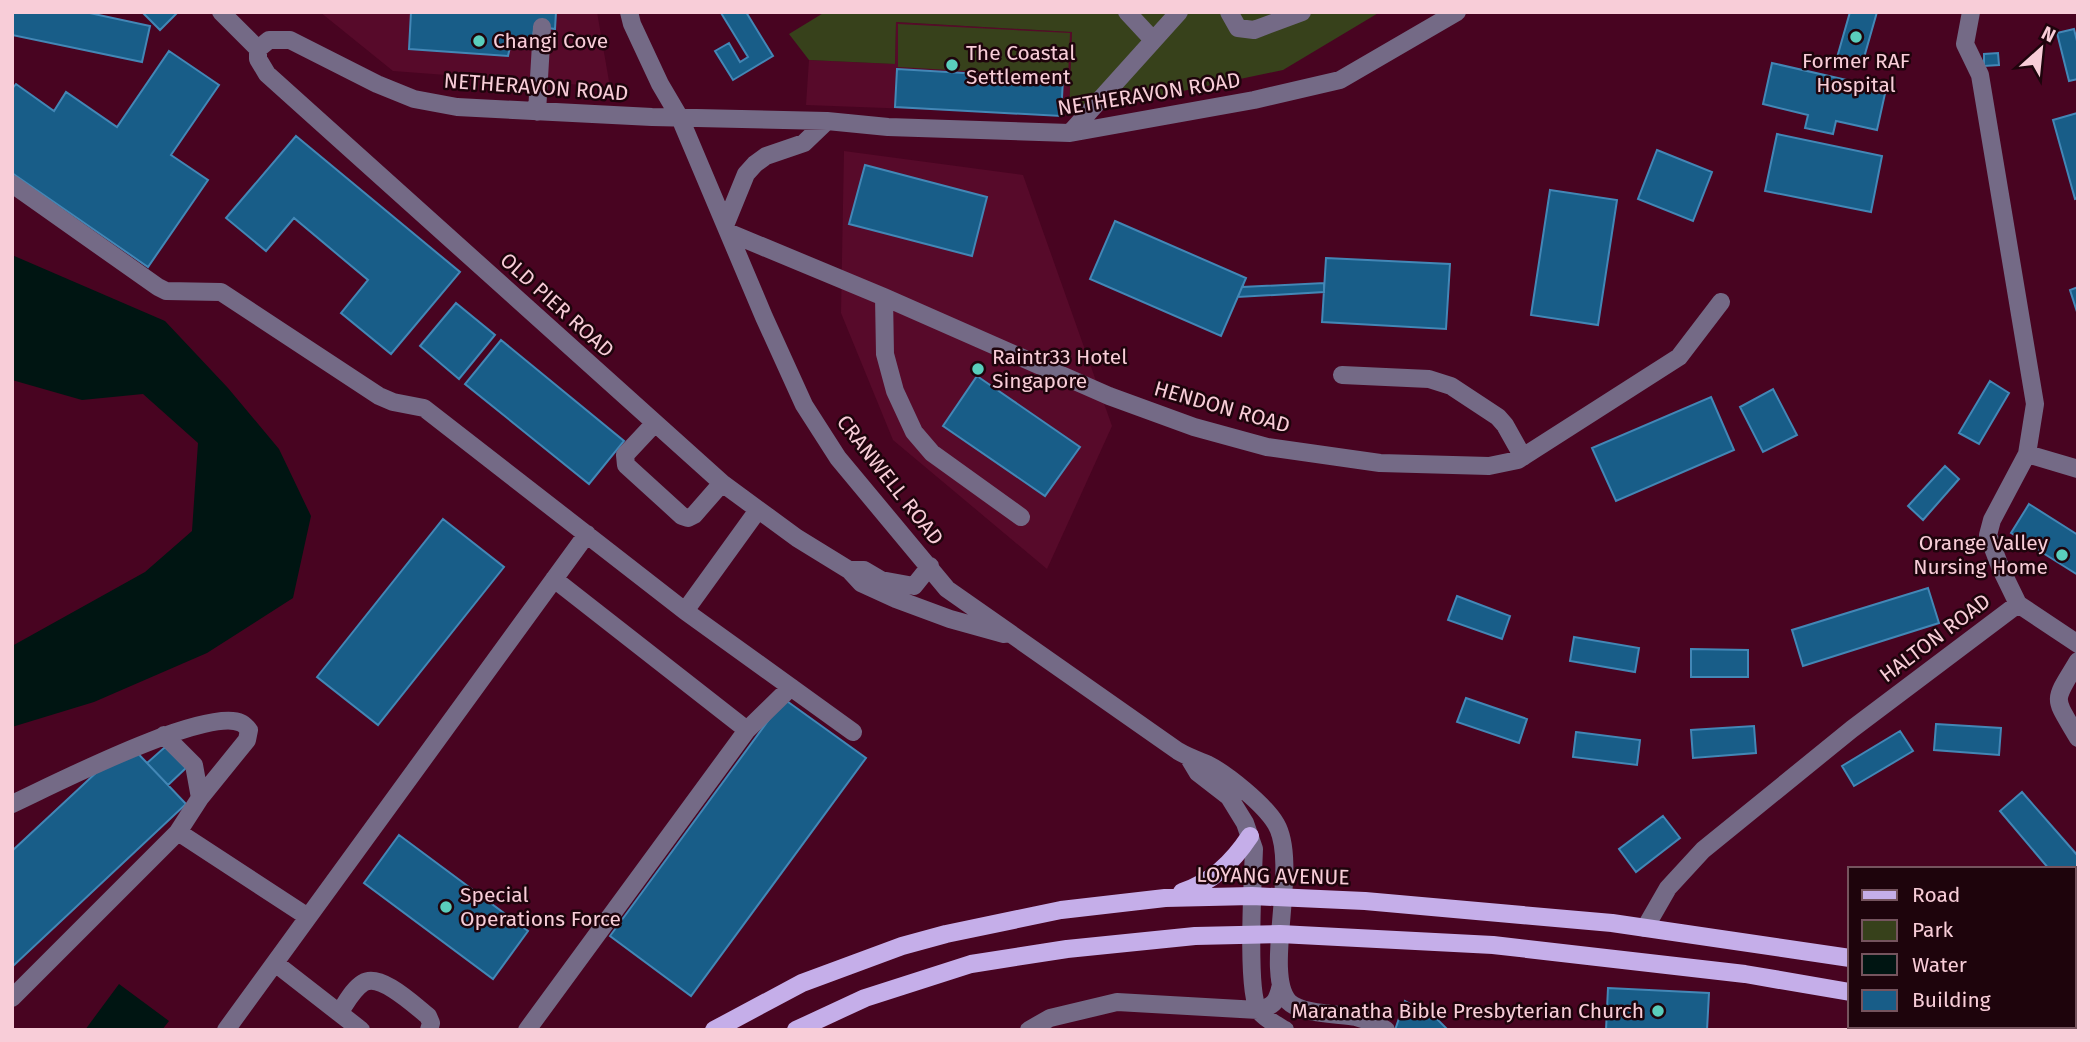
<svg xmlns="http://www.w3.org/2000/svg" width="2090" height="1042" viewBox="0 0 2090 1042" font-family="'Fira Sans',sans-serif">
	<style>
		.built { fill: #570a2a }
		.green { fill: #37411b }
		.water { fill: #001512 }
		.building { fill: #185d88; stroke: #4387b6; stroke-width: 2 }
		.lines { fill: none; stroke-linecap: round; stroke-linejoin: round }
		.minor { stroke: #746a86; stroke-width: 18 }
		.major { stroke: #c5aee9; stroke-width: 18 }
		.poi-dot { fill: #5acebc; stroke: #1e040c; stroke-width: 2.5 }
		.labels { text-anchor: middle; stroke-width: 5; stroke-linejoin: round; paint-order: stroke }
		.poi-label { font-size: 21px; fill: #f8cdd8; stroke: #1e040c; text-anchor: start }
		.street-label { font-size: 21px; fill: #f8cdd8; stroke: #1e040c }
	</style>
	<rect width="100%" height="100%" fill="#480421"/>
	<!-- built -->
	<path class="built" d="M320,12H597L610,87L393,71Z
		M896,22L1072,32L1069,115L806,105L809,60L895,64Z
		M844,151L1023,175L1112,426L1047,569L893,440L841,313Z"/>
	<!-- green -->
	<path class="green" d="M825,12H1380L1283,70L1069,115L1072,32L896,22L895,64L809,60L789,34Z
		M898,24L1070,33L1068,77L898,67Z
		M2078,932V990L2074,989V935Z"/>
	<!-- water -->
	<path class="water" d="M12,255L165,321L228,388L279,449L311,516L293,598L207,653L94,702L12,727V646L145,572L192,531L198,443L143,394L82,400L12,380Z
		M119,984L169,1021L162,1030H85Z"/>
	<!-- building -->
	<path class="building" d="M12,12H85L150,26L142,62L12,35Z
		M142,12H178L160,30Z
		M411,12H556L555,29L535,26L530,49L510,47L508,56L409,49Z
		M746,12L773,56L733,80L715,51L729,43L740,62L748,57L721,13Z
		M1850,12H1877L1861,68L1836,61Z
		M2074,29L2078,45V79L2069,81L2057,33Z
		M169,51L219,85L171,155L208,180L148,267L12,173V89L16,84L54,111L66,92L117,127Z
		M1998,53L1999,65L1984,66V54Z
		M1772,63L1886,89L1877,130L1836,121L1833,134L1805,128L1808,115L1763,104Z
		M897,69L1063,79L1061,116L895,107Z
		M2077,113L2078,198L2075,199L2053,120Z
		M1777,134L1882,156L1871,212L1765,191Z
		M296,136L460,272L391,354L341,313L368,280L294,218L266,251L226,218Z
		M1657,150L1712,172L1693,221L1638,199Z
		M865,165L987,197L972,256L849,224Z
		M1550,190L1617,200L1598,325L1531,315Z
		M1115,221L1246,278L1221,336L1090,279Z
		M1326,258L1450,264L1446,329L1322,322Z
		M1324,283V292L1238,297L1242,287Z
		M2078,287V315L2070,290Z
		M456,303L495,335L459,379L420,346Z
		M501,340L624,441L589,484L465,384Z
		M977,376L1080,447L1045,496L943,426Z
		M1990,381L2009,393L1979,444L1959,433Z
		M1773,389L1797,435L1763,452L1740,407Z
		M1711,397L1734,450L1616,501L1592,448Z
		M1945,466L1959,479L1923,520L1908,506Z
		M2029,504L2078,535V575L2011,533Z
		M443,519L504,567L378,725L317,677Z
		M1928,588L1939,623L1803,666L1792,630Z
		M1457,596L1510,616L1502,639L1448,620Z
		M1574,637L1639,648L1635,672L1570,661Z
		M1691,649L1748,650V677H1691Z
		M1466,698L1527,719L1519,743L1457,722Z
		M784,699L866,758L691,996L610,936Z
		M1936,724L2001,728L1999,755L1934,750Z
		M1754,726L1756,753L1693,758L1691,730Z
		M1900,731L1913,751L1854,786L1842,766Z
		M1576,732L1640,740L1637,765L1573,757Z
		M128,743L186,804L12,967V851Z
		M165,747L186,768L168,785L147,763Z
		M2022,792L2078,856V902L2074,898V869H2049L2000,811Z
		M1663,816L1680,838L1636,872L1619,849Z
		M399,835L528,931L493,979L364,883Z
		M1608,988L1709,993L1707,1030H1606Z
		M1405,1001L1437,1019L1448,1030H1395Z"/>
	<g class="lines">
		<!-- minor -->
		<path class="minor" d="M221,12L258,49
			M629,12L632,24L660,84L680,118L764,317L804,405L838,458L947,589L1178,751C1188,757 1197,760 1207,764C1227,774 1265,805 1276,824C1300,865 1262,974 1289,1002C1301,1014 1339,1014 1356,1017C1367,1020 1377,1024 1386,1030
			M1127,12L1153,40
			M1229,12L1238,28L1254,30L1302,12
			M1971,12L1965,44L1980,75L2035,404L2027,454L1992,520L1988,535L2001,569L2018,604L2078,644
			M258,49L269,40H290L377,84L414,99L457,107L652,117L827,121L888,127L1070,133L1254,100L1340,80L1457,12
			M258,49V59L267,74L722,483L797,538L849,570L861,583L896,599L950,619L1004,634
			M537,112L542,27
			M1070,133L1179,12
			M12,184L158,287L166,291L221,292L379,396L393,402L424,408L685,611L853,732
			M726,223L746,174L755,164L766,156L804,143L827,121
			M730,233L884,297L1109,396L1194,427L1267,447L1380,463L1489,466L1518,460L1679,357L1721,302
			M884,297L885,354L895,391L914,432L932,453L1021,517
			M1342,375L1429,379L1451,386L1498,417L1505,425L1523,457
			M654,424L625,455L626,465L682,516L688,518L694,515L722,483
			M2027,454L2078,469
			M849,570H864L881,580L914,586L930,566
			M554,579L747,730
			M685,611L758,510
			M2078,661C2052,704 2053,695 2078,738
			M164,735L194,765L200,798
			M1189,758L1198,773L1229,797L1245,823L1254,849C1253,877 1246,993 1259,1011C1265,1019 1277,1025 1285,1030
			M12,804C51,786 206,706 241,723C244,724 246,727 249,730L247,740L200,798L178,832L12,998
			M178,832L308,917
			M1645,928L1668,888L1703,850L1852,729L2018,604
			M275,963L361,1030
			M339,1013C346,1003 353,989 363,983C380,972 414,1005 428,1016L431,1023L429,1030
			M226,1030L587,534
			M527,1030L747,730L791,687
			M1029,1030L1050,1018L1117,1002L1258,1010C1275,1006 1277,1001 1281,985"/>
		<!-- major -->
		<path class="major" d="M1182,892C1212,882 1232,863 1250,836
			M1984,1026L1993,1030
			M2065,1026L2071,1030
			M714,1030L802,983L902,946L946,934L1061,910L1165,898L1252,896L1365,901L1612,923L1850,958
			M796,1030L865,998L971,964L1067,949L1195,936L1280,934L1493,945L1745,974L1850,992"/>
	</g>
	<!-- markers -->
	<g class="poi-dot">
		<circle cx="1856" cy="37" r="7"/>
		<circle cx="479" cy="41" r="7"/>
		<circle cx="952" cy="65" r="7"/>
		<circle cx="978" cy="369" r="7"/>
		<circle cx="2062" cy="555" r="7"/>
		<circle cx="446" cy="907" r="7"/>
		<circle cx="1658" cy="1011" r="7"/>
	</g>
	<g class="labels">
		<!-- poi labels -->
		<g class="poi-label">
			<text x="493" y="48">Changi Cove</text>
			<text x="966" y="60">The Coastal<tspan x="966" dy="24">Settlement</tspan></text>
			<text x="1856" y="68" text-anchor="middle">Former RAF<tspan x="1856" dy="24">Hospital</tspan></text>
			<text x="992" y="364">Raintr33 Hotel<tspan x="992" dy="24">Singapore</tspan></text>
			<text x="2048" y="550" text-anchor="end">Orange Valley<tspan x="2048" dy="24">Nursing Home</tspan></text>
			<text x="460" y="902">Special<tspan x="460" dy="24">Operations Force</tspan></text>
			<text x="1644" y="1018" text-anchor="end">Maranatha Bible Presbyterian Church</text>
		</g>
		<!-- street labels -->
		<g class="street-label">
			<text transform="translate(536 87) rotate(4)" y="7">NETHERAVON ROAD</text>
			<text transform="translate(1149 94) rotate(-9)" y="7">NETHERAVON ROAD</text>
			<text transform="translate(557 305) rotate(42)" y="7">OLD PIER ROAD</text>
			<text transform="translate(1222 407) rotate(16)" y="7">HENDON ROAD</text>
			<text transform="translate(890 480) rotate(52)" y="7">CRANWELL ROAD</text>
			<text transform="translate(1935 638) rotate(-37)" y="7">HALTON ROAD</text>
			<text transform="translate(1273 876) rotate(1)" y="7">LOYANG AVENUE</text>
		</g>
	</g>
	<!-- border -->
	<rect width="2090" height="1042" fill="none" stroke="#f8cdd8" stroke-width="28"/>
	<!-- legend -->
	<rect x="1848" y="867" width="228" height="161" fill="#1e040c" stroke="#75545e" stroke-width="2"/>
	<rect x="1862" y="890" width="35" height="10" fill="#c5aee9" stroke="#75545e" stroke-width="2"/>
	<text x="1912" y="902" font-size="21" fill="#f8cdd8">Road</text>
	<rect x="1862" y="920" width="35" height="21" fill="#37411b" stroke="#75545e" stroke-width="2"/>
	<text x="1912" y="937" font-size="21" fill="#f8cdd8">Park</text>
	<rect x="1862" y="954" width="35" height="21" fill="#001512" stroke="#75545e" stroke-width="2"/>
	<text x="1912" y="972" font-size="21" fill="#f8cdd8">Water</text>
	<rect x="1862" y="990" width="35" height="21" fill="#185d88" stroke="#75545e" stroke-width="2"/>
	<text x="1912" y="1007" font-size="21" fill="#f8cdd8">Building</text>
	<!-- north arrow -->
	<g transform="translate(2041 49) rotate(27)" stroke="#1e040c" stroke-width="5" paint-order="stroke">
	<path d="M0-5L12 26L0 18L-12 26Z" fill="#f8cdd8"/>
	<text y="-10" font-size="19" font-weight="bold" text-anchor="middle" fill="#f8cdd8">N</text>
	</g>
</svg>
